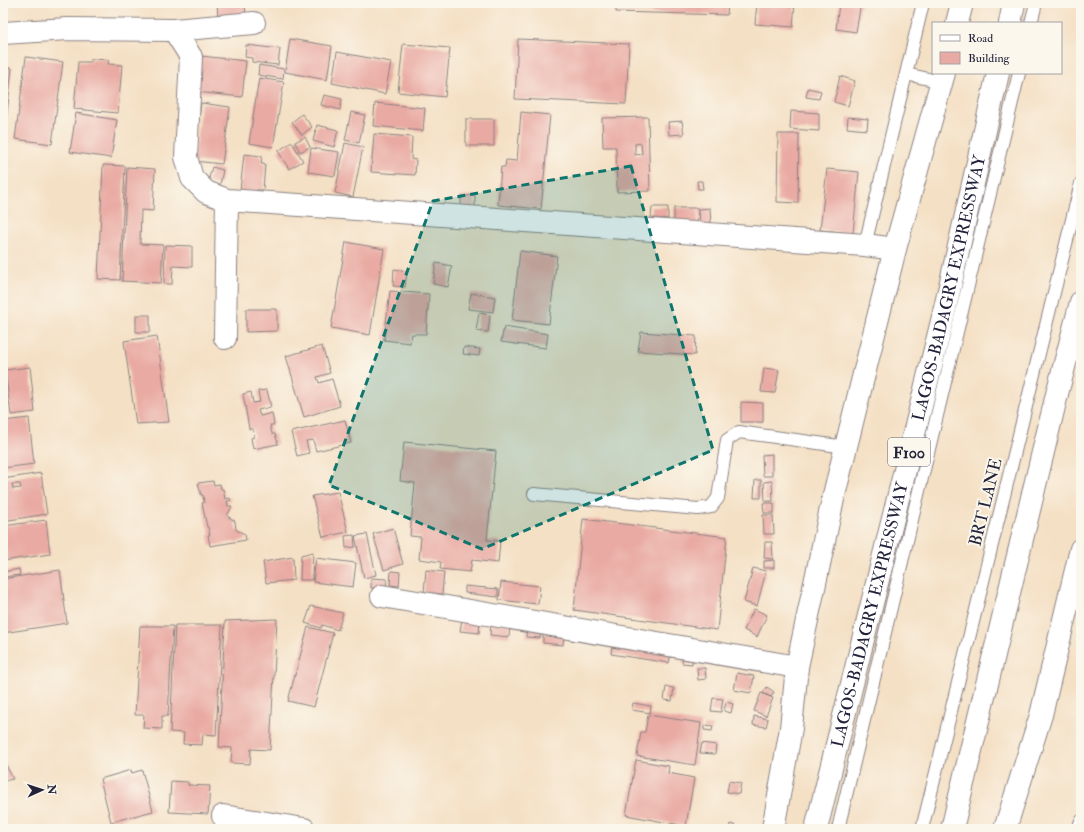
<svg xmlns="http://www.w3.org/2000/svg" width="1084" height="832" viewBox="0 0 1084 832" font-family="'IM FELL Double Pica',serif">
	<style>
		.building { fill: #e9aaa3; fill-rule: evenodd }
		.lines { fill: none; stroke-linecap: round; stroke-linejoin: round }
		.lane-casing { stroke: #8b8180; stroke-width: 14 }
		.street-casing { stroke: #8b8180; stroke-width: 24 }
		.primary-casing { stroke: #8b8180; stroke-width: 24 }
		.highway-casing { stroke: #8b8180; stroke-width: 24 }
		.lane { stroke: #fff; stroke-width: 12 }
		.street { stroke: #fff; stroke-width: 22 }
		.primary { stroke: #fff; stroke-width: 22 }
		.highway { stroke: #fff; stroke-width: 22 }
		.marked { fill: #0f766e; fill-opacity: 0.2; stroke: #0f766e; stroke-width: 3; stroke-dasharray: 8 5; stroke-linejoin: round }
		.labels { text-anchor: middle; stroke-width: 4; stroke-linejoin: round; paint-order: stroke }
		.shield { fill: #fbf7ec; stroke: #636270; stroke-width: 1 }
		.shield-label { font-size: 16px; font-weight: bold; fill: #22223b }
		.street-label { font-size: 17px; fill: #22223b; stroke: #fbf7ec }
	</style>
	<rect width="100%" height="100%" fill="#fbf7ec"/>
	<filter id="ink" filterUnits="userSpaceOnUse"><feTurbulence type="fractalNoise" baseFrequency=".025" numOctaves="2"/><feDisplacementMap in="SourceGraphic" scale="8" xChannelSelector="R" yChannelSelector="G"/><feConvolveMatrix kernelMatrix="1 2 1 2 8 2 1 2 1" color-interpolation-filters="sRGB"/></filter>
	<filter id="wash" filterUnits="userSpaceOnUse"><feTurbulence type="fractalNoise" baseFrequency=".012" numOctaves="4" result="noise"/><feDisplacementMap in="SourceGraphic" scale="16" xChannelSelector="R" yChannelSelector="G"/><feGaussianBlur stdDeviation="0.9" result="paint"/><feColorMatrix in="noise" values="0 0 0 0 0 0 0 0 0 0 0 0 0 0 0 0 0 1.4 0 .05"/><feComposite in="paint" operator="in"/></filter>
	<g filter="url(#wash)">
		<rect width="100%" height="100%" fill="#f4e0c5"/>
		<g id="blocks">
			<!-- building -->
			<path class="building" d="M217,3H245L246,16L218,18Z
				M616,3H728L727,15L616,12Z
				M757,3H795L793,27L755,24Z
				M839,3H861L856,32L836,29Z
				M290,39L332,46L327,80L285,72Z
				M518,39L629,44L626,104L515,99Z
				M403,44L450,48L445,97L398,92Z
				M246,45L280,49L278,65L252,62V58L245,57Z
				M337,52L391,62L385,94L332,83Z
				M201,56L246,61L242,97L196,92Z
				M26,57L63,62L52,144L15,139Z
				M91,59L109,60L108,64L122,65L118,113L74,109L78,62H91Z
				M259,65L284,69L283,79L258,75Z
				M3,67L12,68L6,122H3Z
				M840,76L855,81L848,106L834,102Z
				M259,78L284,82L273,147L249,143Z
				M808,88L821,91L819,99L806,97Z
				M324,95L342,99L340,110L321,105Z
				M201,103L230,107L222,164L194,161Z
				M375,103L425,108L423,131L373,126Z
				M791,111L819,113V131L790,129Z
				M351,112L365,115L359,143L345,140Z
				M521,112L550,115L541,209L498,205L501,167H505L506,160L517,161Z
				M76,113L117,120L111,158L70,152Z
				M302,114L312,127L302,135L292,122Z
				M648,117L650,191L617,192L616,147H603L602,118ZM641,143L642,154L635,155V144Z
				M848,117L868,119L867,130L847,128Z
				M466,119H494V146H466Z
				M682,121L684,134L669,135L668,122Z
				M3,125H7L5,166H3Z
				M317,125L338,130L334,147L313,141Z
				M374,134L412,137L411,159L416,160L415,175L371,172Z
				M778,134H799L798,203L777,202Z
				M305,137L310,147L300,152L295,142Z
				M292,142L303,161L289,169L278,151Z
				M345,143L363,147L353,197L335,193Z
				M311,148L339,152L335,176L308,172Z
				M244,154L262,156L261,164H265L263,190H256L255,202L239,200Z
				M103,165L125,166L120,280L98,279Z
				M127,167L155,169L153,211L141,210L140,244L163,245L161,283L122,281Z
				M212,167L223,170L220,185L208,182Z
				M827,169L859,172L853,233L820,230Z
				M697,181H702L703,189H698Z
				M475,195V208H461V196Z
				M652,207H668V219L651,218Z
				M674,208H698L697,228L674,227Z
				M710,208L711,225L700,226L699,209Z
				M346,242L384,249L370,335L331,328Z
				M165,245L192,246V267L173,266L172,284H164Z
				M520,251L557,256L549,324L512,320Z
				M436,263L452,266L448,287L433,284Z
				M394,269L407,271L405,287L393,286Z
				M390,291L429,294L426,334H412L410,343L384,340Z
				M471,293L495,297L493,312L468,309Z
				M246,309H277V331L246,332Z
				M479,313L490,315L488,332L476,331Z
				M136,315H150V332H136Z
				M504,327L548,334L546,348L501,342Z
				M641,332L696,336L695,355L638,351Z
				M157,336L169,422L136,424L124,341Z
				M322,346L330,373L317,377L319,383L332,379L340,406L304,417L286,356Z
				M464,347L480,349L479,356L463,354Z
				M30,367L35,412L11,415L5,370Z
				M764,368L779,370L775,393L761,392Z
				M267,390L271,407L258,410L260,416L272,413L274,425H270L272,434H275L278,444L253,449L251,438L254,437L253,429H249L243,394L251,392L253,403L260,402L258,391Z
				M741,402L763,403V422H741Z
				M29,418L34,464L3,468V421Z
				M345,420L351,443L316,451L313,440L306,441L309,453L297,456L291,432Z
				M404,442L496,451L487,540L500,541L498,563L472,560L470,572L440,569L441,562L419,559L421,537L410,536L415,483L400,481Z
				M772,454V476H763L762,455Z
				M41,473L47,514L3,521V479ZM12,484H20L21,488L13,489Z
				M755,480H761V498H754Z
				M213,481L214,485L220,484L221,489H223L225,499L230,498L231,500L227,501L228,506H232L227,516L235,521L236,530L245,534L246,540L210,546L208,535H210L208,527H207L202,503H204L203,495H201L198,483Z
				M772,481L773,501H765L764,482Z
				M338,492L348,532L323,537L312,496Z
				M763,503H774V513H764Z
				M763,515H773L774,534H764Z
				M583,519L727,537L717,630L574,610Z
				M46,520L50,554L3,561V526Z
				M393,528L403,564L384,570L373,534Z
				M367,534L376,575L364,578L355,536Z
				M354,535L355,547L346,548L345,536Z
				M765,542H772L773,559L764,558Z
				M313,552L312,580H300L301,555Z
				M293,557L294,580L266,583L263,562Z
				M316,558L356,563L353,587L313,582Z
				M774,560V568H764V561Z
				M753,568L766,571L757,606L744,602Z
				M19,569L20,575L3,577V572Z
				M60,570L67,623L3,633V579Z
				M426,570L444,572L442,594L424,592Z
				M391,571L400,572L399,586L390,585Z
				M371,578L387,579L386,589L371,588Z
				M501,582L540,586L538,604L499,600Z
				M465,586L498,589V597L465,593Z
				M311,606L343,613L338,630L322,625L321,628L305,623Z
				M754,609L767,615L757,637L744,630Z
				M277,619L270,750L251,749L250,764L231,763L232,748L219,747L225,621Z
				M462,619L480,621L479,633L460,631Z
				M491,622L510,624L509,637L490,635Z
				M175,625H222L216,735L203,734L202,745L183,744L184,733L170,732Z
				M140,626H173L168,716H162V729L143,728L144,715H135Z
				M527,626L542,628L540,638L526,637Z
				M308,627L333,633L314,707L288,701Z
				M543,634L564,636L563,645L543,643Z
				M613,640L672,649L669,663L611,654Z
				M683,653H693L692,664L682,663Z
				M697,668H705L706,679L698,680Z
				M737,673L754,676L751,693L734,690Z
				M666,687L674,688L672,701L664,700Z
				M767,687L774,692L771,697L763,693Z
				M761,693L773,698L766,716L754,711Z
				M713,698L723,699L721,712L711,711Z
				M726,702L733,704L731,713L724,711Z
				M633,703L651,706L650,713L632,710Z
				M648,715L701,723L695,765L637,756L641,732H645Z
				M754,716L768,719L766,727L753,725Z
				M704,725L713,726L712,731L704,730Z
				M702,743L716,745L715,754L700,753Z
				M3,759L13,779L3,781Z
				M636,760L669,766L668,773L694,778L686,826L626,815Z
				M131,770L132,773L142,770L153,811L111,822L100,779Z
				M171,781L188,782V785L210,786L208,814L169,812Z
				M729,781L741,783L739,794L727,792Z
				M730,824L737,826L736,829H729Z"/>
		</g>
	</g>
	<g filter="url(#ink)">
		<use href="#blocks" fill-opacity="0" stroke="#8b8180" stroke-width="1"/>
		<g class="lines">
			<defs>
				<path id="lane" d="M1031,23L1036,3
					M906,74L942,82
					M865,245L923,3
					M534,494L698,509L711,507L718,498L727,440L739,432L846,447
					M838,829L1019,73
					M922,829L1081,183
					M1078,829L1081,821"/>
				<path id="street" d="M174,30L254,23
					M3,33L68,29L174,30L191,57L186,157L192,178L206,192L227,200L865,245L895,249
					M225,338L227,200
					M382,596L797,667
					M223,816L304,829"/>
				<path id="primary" d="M957,23L962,3
					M773,829L791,728L797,667L833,499L895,249L944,73
					M1005,829L1041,715L1081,549"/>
				<g id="highway">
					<path d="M1010,23L1014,3"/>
					<path id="s1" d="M816,829L943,317L998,73"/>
					<path d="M952,829L1058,390L1081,302"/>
				</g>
			</defs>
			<!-- lane casing -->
			<use href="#lane" class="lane-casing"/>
			<!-- street casing -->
			<use href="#street" class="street-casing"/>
			<!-- primary casing -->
			<use href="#primary" class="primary-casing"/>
			<!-- highway casing -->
			<use href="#highway" class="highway-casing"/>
			<!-- lane -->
			<use href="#lane" class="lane"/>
			<!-- street -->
			<use href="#street" class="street"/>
			<!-- primary -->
			<use href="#primary" class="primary"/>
			<!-- highway -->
			<use href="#highway" class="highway"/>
		</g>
	</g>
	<!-- marked area -->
	<path class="marked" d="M631,166L713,450L482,549L329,485L433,201Z"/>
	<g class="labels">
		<!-- shield labels -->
		<rect class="shield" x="888" y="438" width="42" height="28" rx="3"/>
		<g class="shield-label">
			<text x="909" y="458">F100</text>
		</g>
		<!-- street labels -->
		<g class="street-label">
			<text dy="6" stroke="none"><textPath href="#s1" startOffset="557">LAGOS-BADAGRY EXPRESSWAY</textPath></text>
			<text transform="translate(985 502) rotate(-76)" y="6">BRT LANE</text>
			<text dy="6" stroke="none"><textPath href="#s1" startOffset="221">LAGOS-BADAGRY EXPRESSWAY</textPath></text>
		</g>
	</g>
	<!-- margin -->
	<rect width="1084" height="832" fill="none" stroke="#fbf7ec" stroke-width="16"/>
	<!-- legend -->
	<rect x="932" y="22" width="130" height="52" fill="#fbf7ec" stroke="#a4a2a5"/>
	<rect x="940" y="35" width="20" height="6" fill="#ffffff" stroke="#a4a2a5"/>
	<text x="968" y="42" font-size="12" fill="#22223b">Road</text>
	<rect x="940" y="52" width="20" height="12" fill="#e9aaa3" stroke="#a4a2a5"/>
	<text x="968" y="62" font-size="12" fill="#22223b">Building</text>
	<!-- north arrow -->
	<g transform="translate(42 790) rotate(87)" stroke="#fbf7ec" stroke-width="3" paint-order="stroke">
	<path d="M0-3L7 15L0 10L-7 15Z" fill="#22223b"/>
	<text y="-6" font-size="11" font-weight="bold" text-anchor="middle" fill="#22223b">N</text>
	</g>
</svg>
